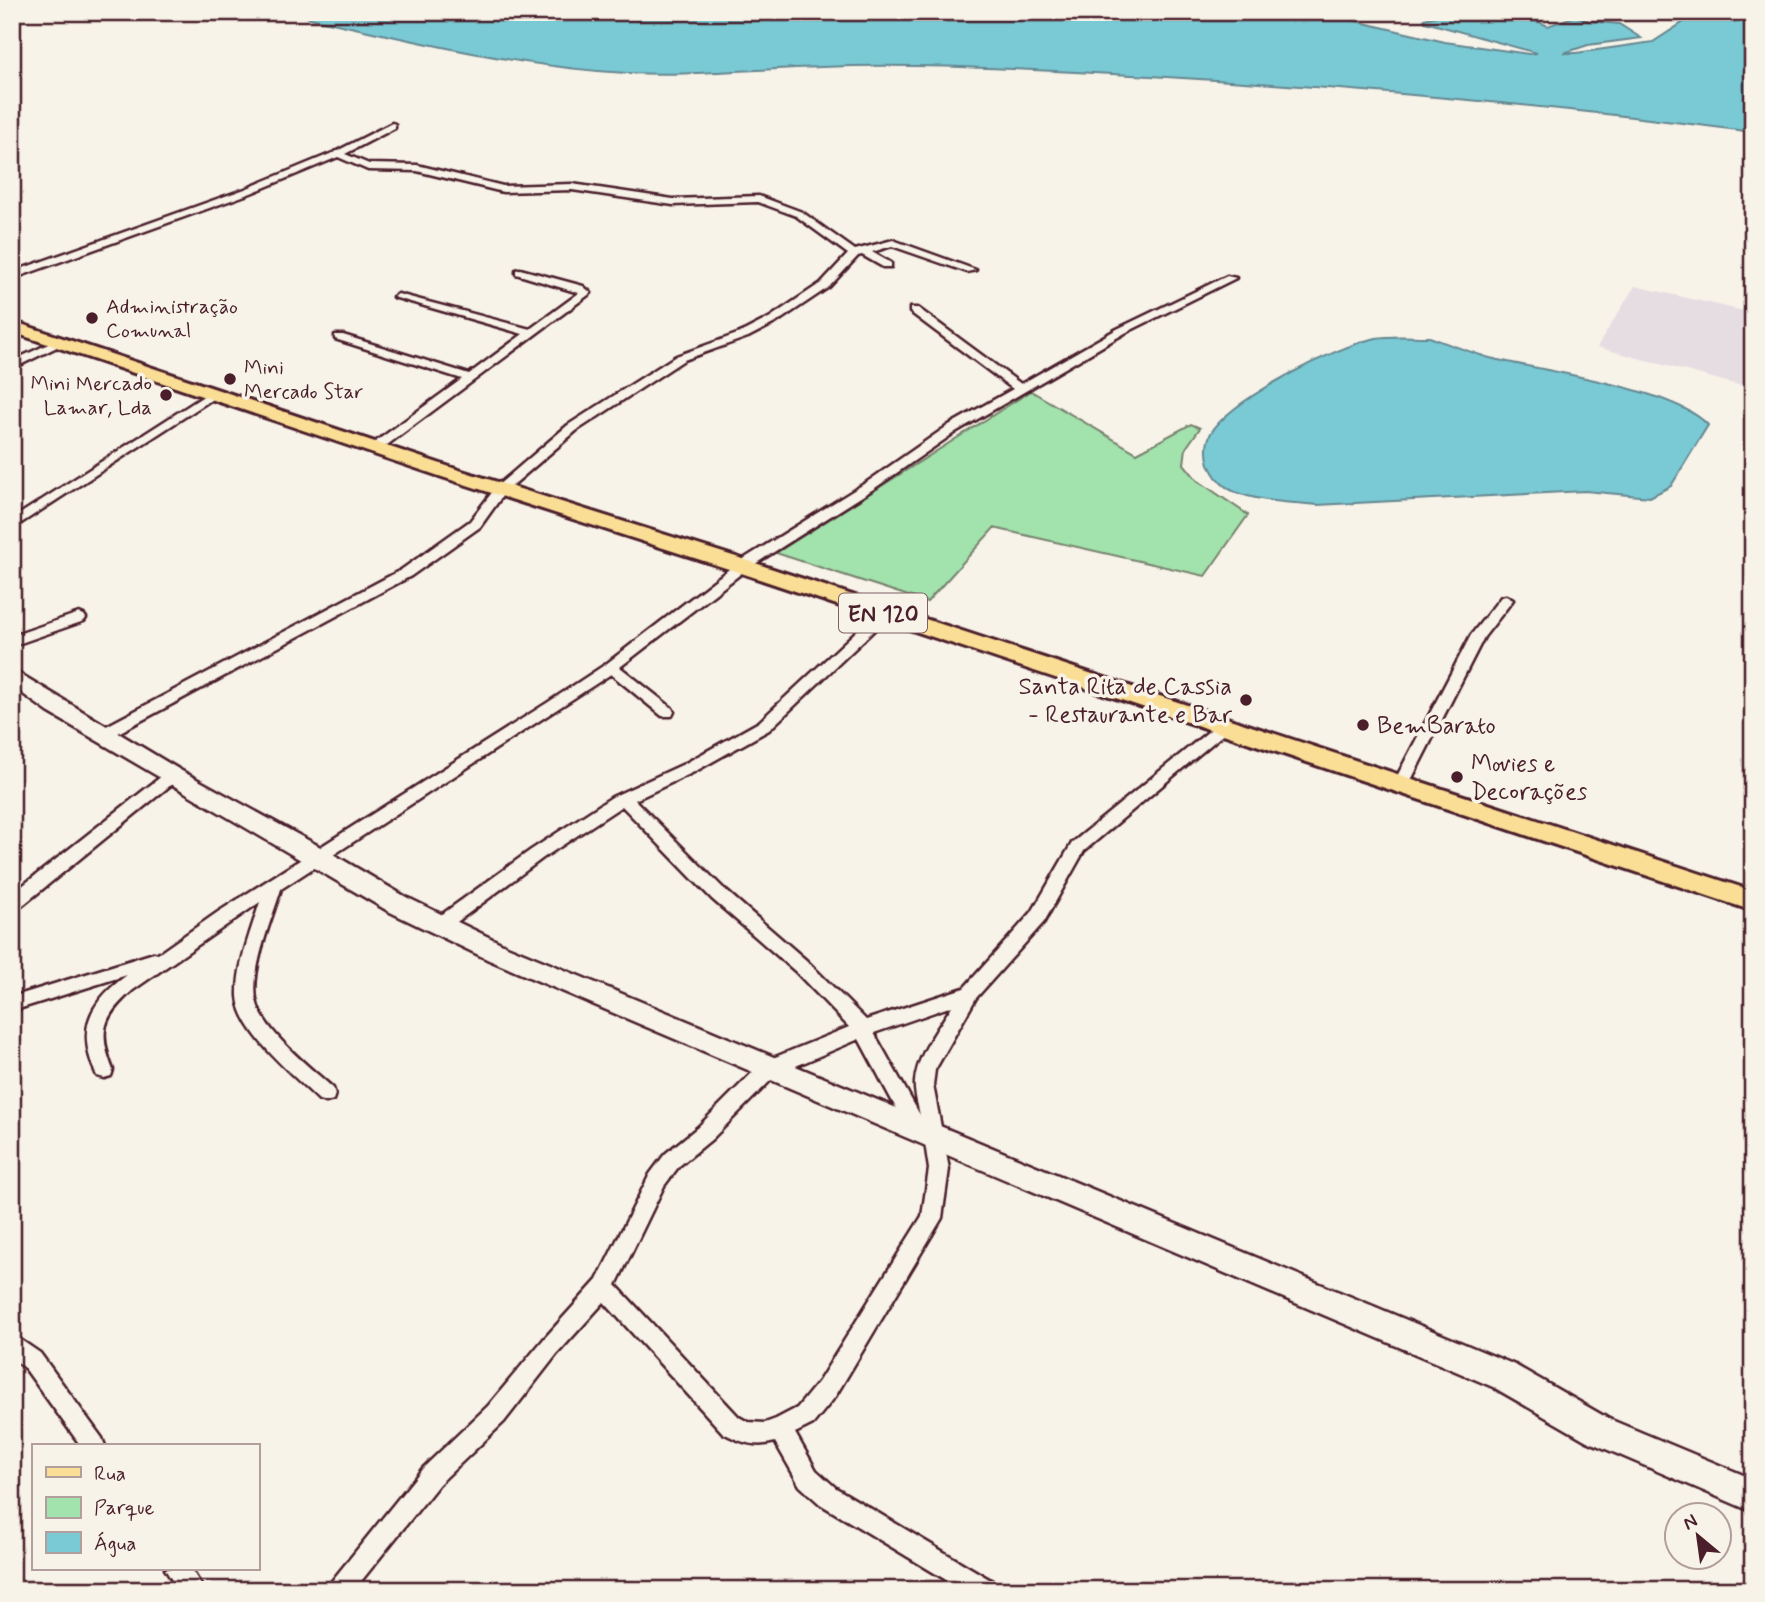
<svg xmlns="http://www.w3.org/2000/svg" width="1765" height="1602" viewBox="0 0 1765 1602" font-family="Mynerve,sans-serif">
	<style>
		.built { fill: #e6dde3 }
		.green { fill: #a2e2ac; stroke: #76806c; stroke-width: 2 }
		.water { fill: #79cad4; stroke: #668690; stroke-width: 2 }
		.lines { fill: none; stroke-linecap: round; stroke-linejoin: round }
		.street-casing { stroke: #4a1f2b; stroke-width: 5 }
		.secondary-casing { stroke: #4a1f2b; stroke-width: 5 }
		.primary-casing { stroke: #4a1f2b; stroke-width: 6 }
		.street { fill: #f7f3e8; fill-rule: evenodd }
		.secondary { fill: #f7f3e8; fill-rule: evenodd }
		.primary { fill: #fbde96; fill-rule: evenodd }
		.poi-dot { fill: #4a1f2b; stroke: #f7f3e8; stroke-width: 2.5 }
		.labels { text-anchor: middle; stroke-width: 7; stroke-linejoin: round; paint-order: stroke }
		.far-poi-label { font-size: 21px; fill: #4a1f2b; stroke: #f7f3e8; text-anchor: start }
		.shield { fill: #f7f3e8; stroke: #7e5f64; stroke-width: 2 }
		.shield-label { font-size: 23px; font-weight: bold; fill: #4a1f2b }
		.poi-label { font-size: 24px; fill: #4a1f2b; stroke: #f7f3e8; text-anchor: start }
	</style>
	<rect width="100%" height="100%" fill="#f7f3e8"/>
	<filter id="ink" filterUnits="userSpaceOnUse"><feTurbulence type="fractalNoise" baseFrequency=".0143" numOctaves="2"/><feDisplacementMap in="SourceGraphic" scale="14" xChannelSelector="R" yChannelSelector="G"/><feConvolveMatrix kernelMatrix="1 2 1 2 8 2 1 2 1" color-interpolation-filters="sRGB"/></filter>
	<g filter="url(#ink)">
		<!-- built -->
		<path class="built" d="M1635,286L1753,313V389L1597,347Z"/>
		<!-- green -->
		<path class="green" d="M1031,391L1137,453L1191,424L1200,428L1186,448L1184,464L1197,480L1248,515L1205,576L994,528L927,602L776,553Z"/>
		<!-- water -->
		<path class="water" d="M292,12H1317L1445,42L1529,54L1537,53L1425,22L1424,19L1440,15L1439,12C1476,16 1514,10 1548,26L1575,16L1589,21L1619,24L1641,38L1588,45L1564,53H1576L1653,42L1699,12H1753V132C1507,99 1259,80 1012,69C949,66 885,64 822,67C757,69 691,76 626,73C518,67 414,41 310,18Z
			M1429,337C1449,344 1470,352 1490,358C1541,371 1674,388 1708,425L1671,486L1650,497L1585,491L1317,505C1290,502 1259,502 1233,491C1222,486 1213,475 1209,464C1206,454 1206,443 1211,433C1231,399 1337,346 1376,338C1393,335 1412,337 1429,337Z"/>
		<g class="lines">
			<defs>
				<path id="street" d="M392,123L395,124V128L345,154L369,164L417,165L503,186L572,184L673,199L759,196L802,212L855,250L893,240L976,270L967,272L892,246L872,252L891,263V267H883L862,255L858,256L829,287L777,322L748,337L684,360L576,431L505,492L480,527L411,576L107,739H97L94,735L97,731L401,570L470,521L497,486L568,425L676,356L740,333L769,318L821,283L848,254L796,216L758,202L673,205L572,190L503,192L417,171L368,170L338,157L251,193L12,279V272L245,189L335,152Z
					M520,269L583,286L591,293L379,451H371V445L462,379L335,339V335H343L469,374L523,334L393,297L398,294L530,329L579,293L516,274V270Z
					M1227,276L1236,278L1125,333L957,431L875,488L747,569L620,667L672,708L674,712L672,716H662L611,674L281,889C272,919 251,967 256,999C260,1029 311,1068 333,1088L335,1094L333,1100L326,1102L319,1100C294,1075 240,1033 238,996C237,965 251,931 260,902L133,990C102,1017 98,1032 113,1070L111,1076L104,1078L97,1076C76,1031 88,1003 127,975L12,1011V997L154,953L158,954L218,912L547,703L606,664L737,563L867,482L949,425L1013,389L910,312V308H918L1021,384L1117,329Z
					M57,340L67,342L12,369V361Z
					M213,390L217,392V396L12,529V519Z
					M1506,596L1513,600L1484,637L1407,788H1395L1393,784L1471,635L1501,597Z
					M884,609L891,613L889,616L769,730L694,772L635,800L724,889L807,961L866,1020L964,988L1032,912L1072,843L1220,722L1225,721L1233,726L1084,851L1044,922L976,998L935,1070L933,1085L949,1169L942,1218L835,1397L813,1424L795,1433L816,1470L836,1488L994,1582L998,1590H963L820,1504L800,1486L775,1442C755,1448 741,1442 723,1433L604,1302L557,1354L504,1422L439,1484L354,1590H327L331,1582L423,1468L488,1406L543,1340L597,1280L650,1174L665,1154L698,1127L763,1062L849,1027L795,971L712,899L622,806L543,858L446,930H434L432,925L434,920L531,850L612,797L684,764L759,722L879,610ZM952,1006C938,1029 917,1055 915,1082C914,1093 918,1105 920,1115L874,1033ZM859,1039L911,1136L918,1138L924,1136L929,1169L922,1216L819,1381L797,1408L776,1419L765,1423L748,1422L739,1417L616,1285L664,1186L679,1166L712,1139L777,1074Z
					M79,613L84,615L86,618L84,621L12,646V636Z
					M172,770L180,776L177,780L18,909L12,910V894L167,772Z
					M12,1334L40,1353L102,1438L105,1446H81L24,1367L12,1358Z
					M165,1569H191L204,1590H178Z"/>
				<path id="secondary" d="M12,669L180,770L326,850L406,897L507,946L1515,1365L1609,1419L1753,1479V1512L1587,1441L1493,1387L489,960L388,911L48,712L12,686Z"/>
				<path id="primary" d="M12,321L456,469L749,561L1753,891V911L735,571L442,477L12,332Z"/>
			</defs>
			<!-- street casing -->
			<use href="#street" class="street-casing"/>
			<!-- secondary casing -->
			<use href="#secondary" class="secondary-casing"/>
			<!-- primary casing -->
			<use href="#primary" class="primary-casing"/>
			<!-- street -->
			<use href="#street" class="street"/>
			<!-- secondary -->
			<use href="#secondary" class="secondary"/>
			<!-- primary -->
			<use href="#primary" class="primary"/>
		</g>
	</g>
	<!-- markers -->
	<g class="poi-dot">
		<circle cx="92" cy="318" r="7"/>
		<circle cx="230" cy="379" r="7"/>
		<circle cx="166" cy="395" r="7"/>
		<circle cx="1246" cy="700" r="7"/>
		<circle cx="1363" cy="725" r="7"/>
		<circle cx="1457" cy="777" r="7"/>
	</g>
	<g class="labels">
		<!-- far-poi labels -->
		<g class="far-poi-label">
			<text x="106" y="313">Administração<tspan x="106" dy="24">Comunal</tspan></text>
			<text x="244" y="374">Mini<tspan x="244" dy="24">Mercado Star</tspan></text>
			<text x="152" y="390" text-anchor="end">Mini Mercado<tspan x="152" dy="24">Lamar, Lda</tspan></text>
		</g>
		<!-- shield labels -->
		<rect class="shield" x="839" y="593.5" width="88" height="39" rx="5"/>
		<g class="shield-label">
			<text x="883" y="621">EN 120</text>
		</g>
		<!-- poi labels -->
		<g class="poi-label">
			<text x="1232" y="694" text-anchor="end">Santa Rita de Cassia<tspan x="1232" dy="28">- Restaurante e Bar</tspan></text>
			<text x="1377" y="733">BemBarato</text>
			<text x="1471" y="771">Movies e<tspan x="1471" dy="28">Decorações</tspan></text>
		</g>
	</g>
	<!-- margin -->
	<rect width="1765" height="1602" fill="none" stroke="#f7f3e8" stroke-width="42"/>
	<rect x="21" y="21" width="1723" height="1560" fill="none" stroke="#4a1f2b" stroke-width="2.5" filter="url(#ink)"/>
	<!-- legend -->
	<rect x="32" y="1444" width="228" height="126" fill="#f7f3e8" stroke="#b29e9c" stroke-width="2"/>
	<rect x="46" y="1467" width="35" height="10" fill="#fbde96" stroke="#b29e9c" stroke-width="2"/>
	<text x="94" y="1480" font-size="21" fill="#4a1f2b">Rua</text>
	<rect x="46" y="1497" width="35" height="21" fill="#a2e2ac" stroke="#b29e9c" stroke-width="2"/>
	<text x="94" y="1514" font-size="21" fill="#4a1f2b">Parque</text>
	<rect x="46" y="1532" width="35" height="21" fill="#79cad4" stroke="#b29e9c" stroke-width="2"/>
	<text x="94" y="1550" font-size="21" fill="#4a1f2b">Água</text>
	<!-- north arrow -->
	<g transform="translate(1698 1536) rotate(331)"><circle r="33" fill="#f7f3e8" stroke="#b29e9c" stroke-width="2"/>
	<path d="M0-5L12 26L0 18L-12 26Z" fill="#4a1f2b"/>
	<text y="-10" font-size="19" font-weight="bold" text-anchor="middle" fill="#4a1f2b">N</text>
	</g>
</svg>
